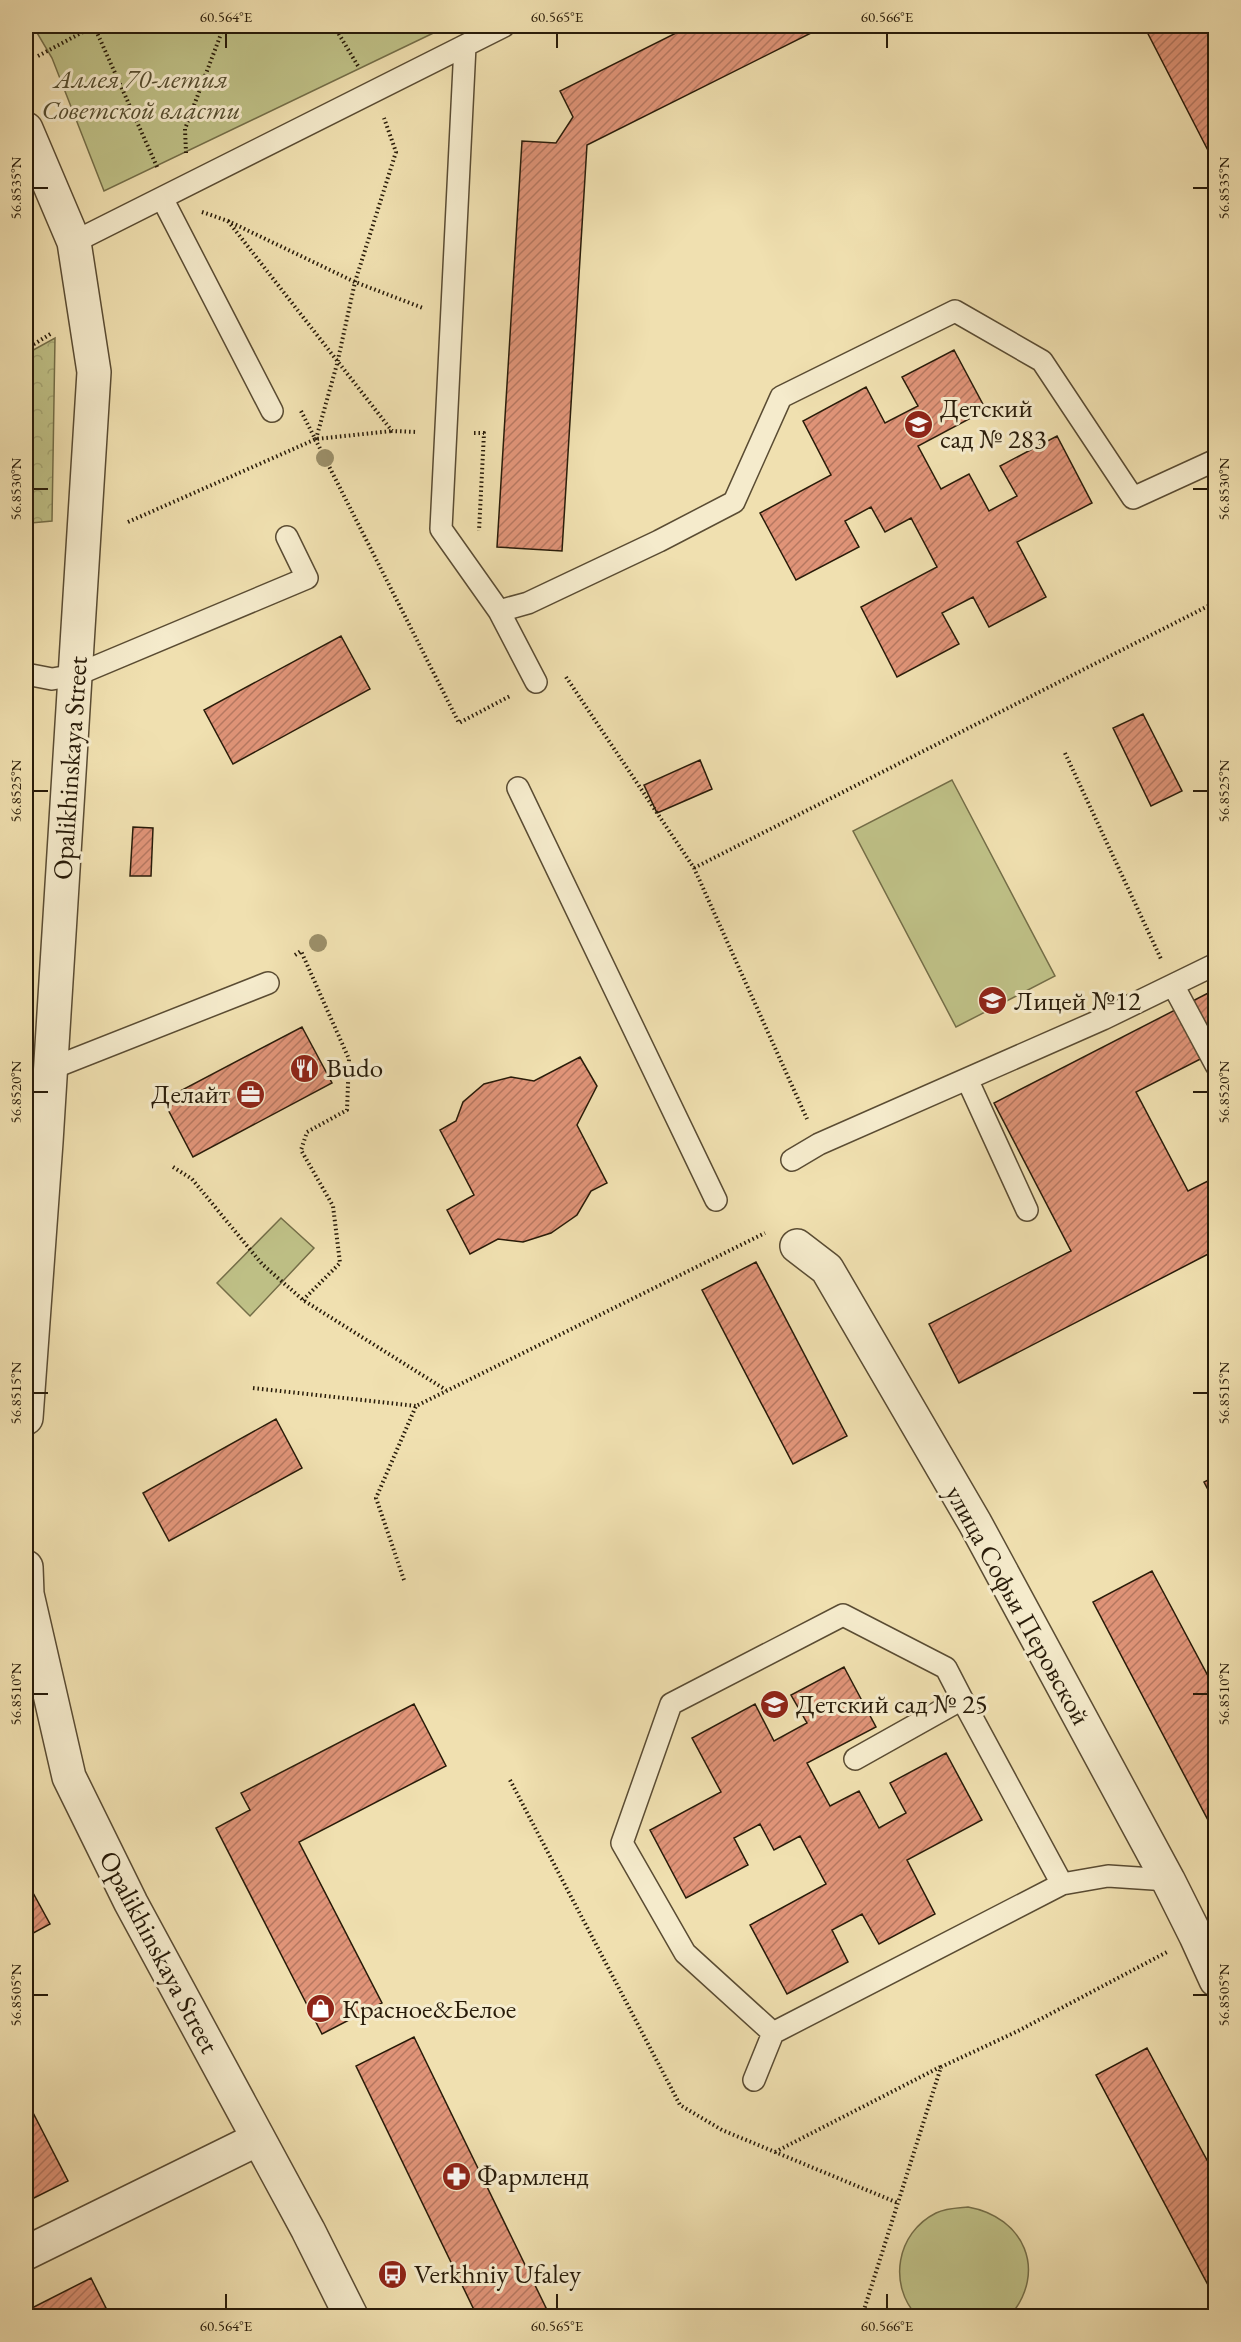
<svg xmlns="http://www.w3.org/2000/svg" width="1241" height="2342" viewBox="0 0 1241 2342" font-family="'EB Garamond',serif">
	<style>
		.forest { fill: url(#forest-crowns); stroke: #746e48; stroke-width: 1.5 }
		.green { fill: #bfc187; stroke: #746e48; stroke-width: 1.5 }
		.building { fill: url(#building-hatch); stroke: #281b09; stroke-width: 1.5 }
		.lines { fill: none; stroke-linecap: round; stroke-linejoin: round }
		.service-casing { stroke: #5a4c33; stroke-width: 24 }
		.minor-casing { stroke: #5a4c33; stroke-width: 36 }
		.tertiary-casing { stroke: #5a4c33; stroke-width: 36 }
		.path { stroke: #281b09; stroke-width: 4; stroke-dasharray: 1.5 3; stroke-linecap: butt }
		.service { stroke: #f5ebcc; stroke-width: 21 }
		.minor { stroke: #f5ebcc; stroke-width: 33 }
		.tertiary { stroke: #f5ebcc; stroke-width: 33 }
		.tree { fill: #9b8f69 }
		.ticks { fill: none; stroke: #281b09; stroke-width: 2 }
		.labels { text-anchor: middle; stroke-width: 6; stroke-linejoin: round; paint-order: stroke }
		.park-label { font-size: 27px; font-style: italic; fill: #554d2f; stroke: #f5ebcc }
		.poi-label { font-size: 27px; fill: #281b09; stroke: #f5ebcc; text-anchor: start }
		.street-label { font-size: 27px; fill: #281b09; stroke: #f5ebcc }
		.neatline { fill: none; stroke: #281b09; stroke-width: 2 }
		.ticks-label { font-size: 15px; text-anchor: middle; fill: #281b09 }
	</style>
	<defs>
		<pattern id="forest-crowns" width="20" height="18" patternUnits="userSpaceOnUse" patternTransform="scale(1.5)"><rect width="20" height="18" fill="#bfc187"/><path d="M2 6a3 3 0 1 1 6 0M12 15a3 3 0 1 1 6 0" fill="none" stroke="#a4a573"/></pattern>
		<pattern id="building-hatch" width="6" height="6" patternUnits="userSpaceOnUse" patternTransform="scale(1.5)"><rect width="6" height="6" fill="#e09478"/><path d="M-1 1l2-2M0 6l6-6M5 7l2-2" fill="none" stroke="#b67861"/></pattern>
	</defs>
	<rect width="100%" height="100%" fill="#f0e0b0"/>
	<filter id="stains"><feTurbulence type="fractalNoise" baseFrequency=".00333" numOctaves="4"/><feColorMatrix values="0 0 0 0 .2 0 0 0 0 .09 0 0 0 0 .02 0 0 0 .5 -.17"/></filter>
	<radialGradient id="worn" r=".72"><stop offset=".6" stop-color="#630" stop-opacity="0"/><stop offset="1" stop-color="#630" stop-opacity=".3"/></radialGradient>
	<!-- forest -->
	<path class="forest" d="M55,338L52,521L31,523L26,513V354Z"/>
	<!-- green -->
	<path class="green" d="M33,26H448L104,191L52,58Z
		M952,780L1055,976L956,1027L853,831Z
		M281,1218L314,1248L250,1316L217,1283Z
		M968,2207C1024,2217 1048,2271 1010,2316H917C888,2285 896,2233 936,2213C946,2208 957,2208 968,2207Z"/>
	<!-- building -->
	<path class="building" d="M690,26H825L587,145L562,551L497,547L522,141L556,143L573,117L560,91Z
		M1144,26H1208L1216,41V166Z
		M954,350L986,410L918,446L941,489L969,474L989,511L1017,496L1000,466L1057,436L1092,503L1017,542L1046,597L989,627L973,597L942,613L959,644L897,677L861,607L937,567L911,518L885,532L871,507L845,521L859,547L796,580L760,513L831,475L803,421L866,387L885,423L918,406L902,377Z
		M341,636L370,689L233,764L204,710Z
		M1143,714L1182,791L1151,806L1113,728Z
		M700,760L712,789L657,813L644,785Z
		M133,827L153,828L151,876H130Z
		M1216,989V1051L1136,1092L1188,1191L1216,1177V1250L959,1383L929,1324L1071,1251L994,1103Z
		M302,1027L332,1083L193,1157L163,1100Z
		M580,1057L597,1086L577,1125L607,1183L591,1191L577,1215L551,1233L523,1242L498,1239L470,1254L447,1210L474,1195L440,1130L456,1121L463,1102L484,1084L511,1077L534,1081Z
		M756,1262L847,1436L793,1464L702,1290Z
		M276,1419L302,1468L169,1541L143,1493Z
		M1216,1476V1505L1204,1482Z
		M1152,1571L1216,1691V1819L1209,1822L1093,1602Z
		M844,1667L876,1727L807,1763L830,1806L859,1791L879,1828L906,1813L890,1783L946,1753L982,1820L907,1860L935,1914L879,1944L862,1914L832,1930L848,1962L787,1994L750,1925L826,1884L800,1836L774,1850L760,1824L734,1838L748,1865L686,1898L650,1830L721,1792L692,1738L755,1704L774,1741L807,1723L791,1695Z
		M414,1704L446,1766L299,1842L382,2003L322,2034L216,1828L250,1810L241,1793Z
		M26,1880L50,1924L26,1937Z
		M414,2037L550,2316H477L356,2066Z
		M1147,2048L1216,2177V2300L1096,2075Z
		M26,2099L68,2181L26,2202Z
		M91,2278L110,2316H26V2311Z"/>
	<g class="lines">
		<defs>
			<path id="service" d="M465,46L441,529L499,611L536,682
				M162,198L272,411
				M74,242L504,26
				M499,611L528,603L659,541L734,502L781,397L955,311L1042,361L1133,498L1216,460
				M26,674L52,679L76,675L307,578L287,537
				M518,788L716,1200
				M1173,985L1216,1065
				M50,1069L268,983
				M967,1079L1027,1210
				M792,1160L819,1144L1103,1019L1216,964
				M962,1699L1062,1884L1108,1876L1168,1880
				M773,2033L1062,1884
				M754,2080L773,2033L685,1953L622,1843L671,1704L843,1615L946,1668L962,1699L855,1759"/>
			<path id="minor" d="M797,1246L827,1269L975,1523L1168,1880L1196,1936L1216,1980
				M26,2253L258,2139"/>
			<path id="tertiary" d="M26,129L74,242L94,372L46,1142L26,1418
				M26,1567L27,1594L69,1777L131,1903L308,2230L351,2316"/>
		</defs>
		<!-- service casing -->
		<use href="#service" class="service-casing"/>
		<!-- minor casing -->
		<use href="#minor" class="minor-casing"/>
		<!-- tertiary casing -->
		<use href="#tertiary" class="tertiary-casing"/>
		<!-- path -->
		<path class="path" d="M94,26L158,169
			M334,26L358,66
			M38,56L94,26
			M186,153L185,129L224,26
			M202,212L228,221L355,282L423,308
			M228,221L392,431L418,432
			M26,349L52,333
			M301,411L459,723L510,696
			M474,433H484L479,531
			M316,439L337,364L355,282L396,152L384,118
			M128,522L316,439L392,431
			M566,677L694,868L807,1119
			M1065,753L1161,959
			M694,868L1216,602
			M295,955L301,951L349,1059L347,1110L307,1132L301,1150L333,1206L340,1263L303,1300
			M173,1167L192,1179L262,1264L303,1300L446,1390
			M253,1388L416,1406
			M404,1580L376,1498L416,1406L765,1233
			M510,1780L680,2105L722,2130L898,2203
			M775,2152L940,2067
			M862,2316L941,2067L1018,2031L1167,1952"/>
		<!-- service -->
		<use href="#service" class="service"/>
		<!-- minor -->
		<use href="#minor" class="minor"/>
		<!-- tertiary -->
		<use href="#tertiary" class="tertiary"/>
	</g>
	<!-- trees -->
	<g class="tree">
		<circle cx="325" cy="458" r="9"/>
		<circle cx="318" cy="943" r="9"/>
	</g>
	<!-- ticks -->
	<path class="ticks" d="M226,33V48M557,33V48M887,33V48M33,188H48M1193,188H1208M33,489H48M1193,489H1208M33,791H48M1193,791H1208M33,1092H48M1193,1092H1208M33,1393H48M1193,1393H1208M33,1694H48M1193,1694H1208M33,1995H48M1193,1995H1208M226,2294V2309M557,2294V2309M887,2294V2309"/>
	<!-- icons -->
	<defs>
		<symbol id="school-disc" viewBox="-11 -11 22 22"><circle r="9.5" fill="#8f2418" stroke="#f5ebcc"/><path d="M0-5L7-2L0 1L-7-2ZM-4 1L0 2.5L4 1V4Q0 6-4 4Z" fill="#fff"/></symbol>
		<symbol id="restaurant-disc" viewBox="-11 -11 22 22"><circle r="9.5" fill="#8f2418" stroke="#f5ebcc"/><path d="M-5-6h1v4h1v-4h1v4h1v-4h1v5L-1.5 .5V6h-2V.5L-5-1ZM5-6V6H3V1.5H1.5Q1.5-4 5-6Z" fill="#fff"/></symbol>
		<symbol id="office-disc" viewBox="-11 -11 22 22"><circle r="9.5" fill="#8f2418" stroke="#f5ebcc"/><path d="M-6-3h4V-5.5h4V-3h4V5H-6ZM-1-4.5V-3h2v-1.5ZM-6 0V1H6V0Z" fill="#fff"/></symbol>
		<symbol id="shop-disc" viewBox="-11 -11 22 22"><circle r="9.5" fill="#8f2418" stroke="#f5ebcc"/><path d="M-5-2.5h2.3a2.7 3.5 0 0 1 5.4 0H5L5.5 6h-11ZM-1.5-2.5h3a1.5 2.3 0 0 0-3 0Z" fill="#fff"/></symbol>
		<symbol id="pharmacy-disc" viewBox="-11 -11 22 22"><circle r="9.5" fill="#8f2418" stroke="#f5ebcc"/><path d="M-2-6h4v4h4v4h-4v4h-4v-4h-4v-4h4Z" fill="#fff"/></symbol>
		<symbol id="bus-disc" viewBox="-11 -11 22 22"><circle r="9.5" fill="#8f2418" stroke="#f5ebcc"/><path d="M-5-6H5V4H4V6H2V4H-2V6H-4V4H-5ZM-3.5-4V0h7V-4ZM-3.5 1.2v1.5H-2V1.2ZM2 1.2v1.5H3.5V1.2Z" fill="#fff"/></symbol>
	</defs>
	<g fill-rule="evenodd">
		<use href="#school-disc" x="902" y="408" width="33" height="33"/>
		<use href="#school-disc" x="976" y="984" width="33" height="33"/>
		<use href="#restaurant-disc" x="288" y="1052" width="33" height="33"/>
		<use href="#office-disc" x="234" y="1078" width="33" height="33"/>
		<use href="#school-disc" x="758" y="1688" width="33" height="33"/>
		<use href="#shop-disc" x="304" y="1992" width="33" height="33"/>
		<use href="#pharmacy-disc" x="440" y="2160" width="33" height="33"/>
		<use href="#bus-disc" x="376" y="2258" width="33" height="33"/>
	</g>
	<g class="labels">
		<!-- park labels -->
		<g class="park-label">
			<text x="141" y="88">Аллея 70-летия<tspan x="141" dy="31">Советской власти</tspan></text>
		</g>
		<!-- poi labels -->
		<g class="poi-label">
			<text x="940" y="417">Детский<tspan x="940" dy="31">сад № 283</tspan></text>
			<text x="1014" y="1010">Лицей №12</text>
			<text x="326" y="1077">Budo</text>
			<text x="230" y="1103" text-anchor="end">Делайт</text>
			<text x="796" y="1713">Детский сад № 25</text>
			<text x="342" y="2018">Красное&amp;Белое</text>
			<text x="477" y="2185">Фармленд</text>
			<text x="414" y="2283">Verkhniy Ufaley</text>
		</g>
		<!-- street labels -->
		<g class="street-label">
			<text transform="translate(70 768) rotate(-86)" y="9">Opalikhinskaya Street</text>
			<text transform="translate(1018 1605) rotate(61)" y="9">улица Софьи Перовской</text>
			<text transform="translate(159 1952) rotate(62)" y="9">Opalikhinskaya Street</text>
		</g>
	</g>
	<!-- margin -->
	<rect width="1241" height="2342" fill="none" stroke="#f0e0b0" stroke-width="66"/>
	<rect x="33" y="33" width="1175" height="2276" class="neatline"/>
	<g class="ticks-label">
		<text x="226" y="22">60.564°E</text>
		<text x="557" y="22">60.565°E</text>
		<text x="887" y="22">60.566°E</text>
		<text transform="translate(16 188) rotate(-90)" y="5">56.8535°N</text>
		<text transform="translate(1224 188) rotate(-90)" y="5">56.8535°N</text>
		<text transform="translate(16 489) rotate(-90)" y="5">56.8530°N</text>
		<text transform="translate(1224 489) rotate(-90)" y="5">56.8530°N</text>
		<text transform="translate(16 791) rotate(-90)" y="5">56.8525°N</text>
		<text transform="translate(1224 791) rotate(-90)" y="5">56.8525°N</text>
		<text transform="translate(16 1092) rotate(-90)" y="5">56.8520°N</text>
		<text transform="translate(1224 1092) rotate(-90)" y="5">56.8520°N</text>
		<text transform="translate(16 1393) rotate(-90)" y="5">56.8515°N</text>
		<text transform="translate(1224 1393) rotate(-90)" y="5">56.8515°N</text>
		<text transform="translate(16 1694) rotate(-90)" y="5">56.8510°N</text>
		<text transform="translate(1224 1694) rotate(-90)" y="5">56.8510°N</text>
		<text transform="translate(16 1995) rotate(-90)" y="5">56.8505°N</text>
		<text transform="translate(1224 1995) rotate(-90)" y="5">56.8505°N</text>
		<text x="226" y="2331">60.564°E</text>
		<text x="557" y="2331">60.565°E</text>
		<text x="887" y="2331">60.566°E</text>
	</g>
	<rect width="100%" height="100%" filter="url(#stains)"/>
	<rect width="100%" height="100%" fill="url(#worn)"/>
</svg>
